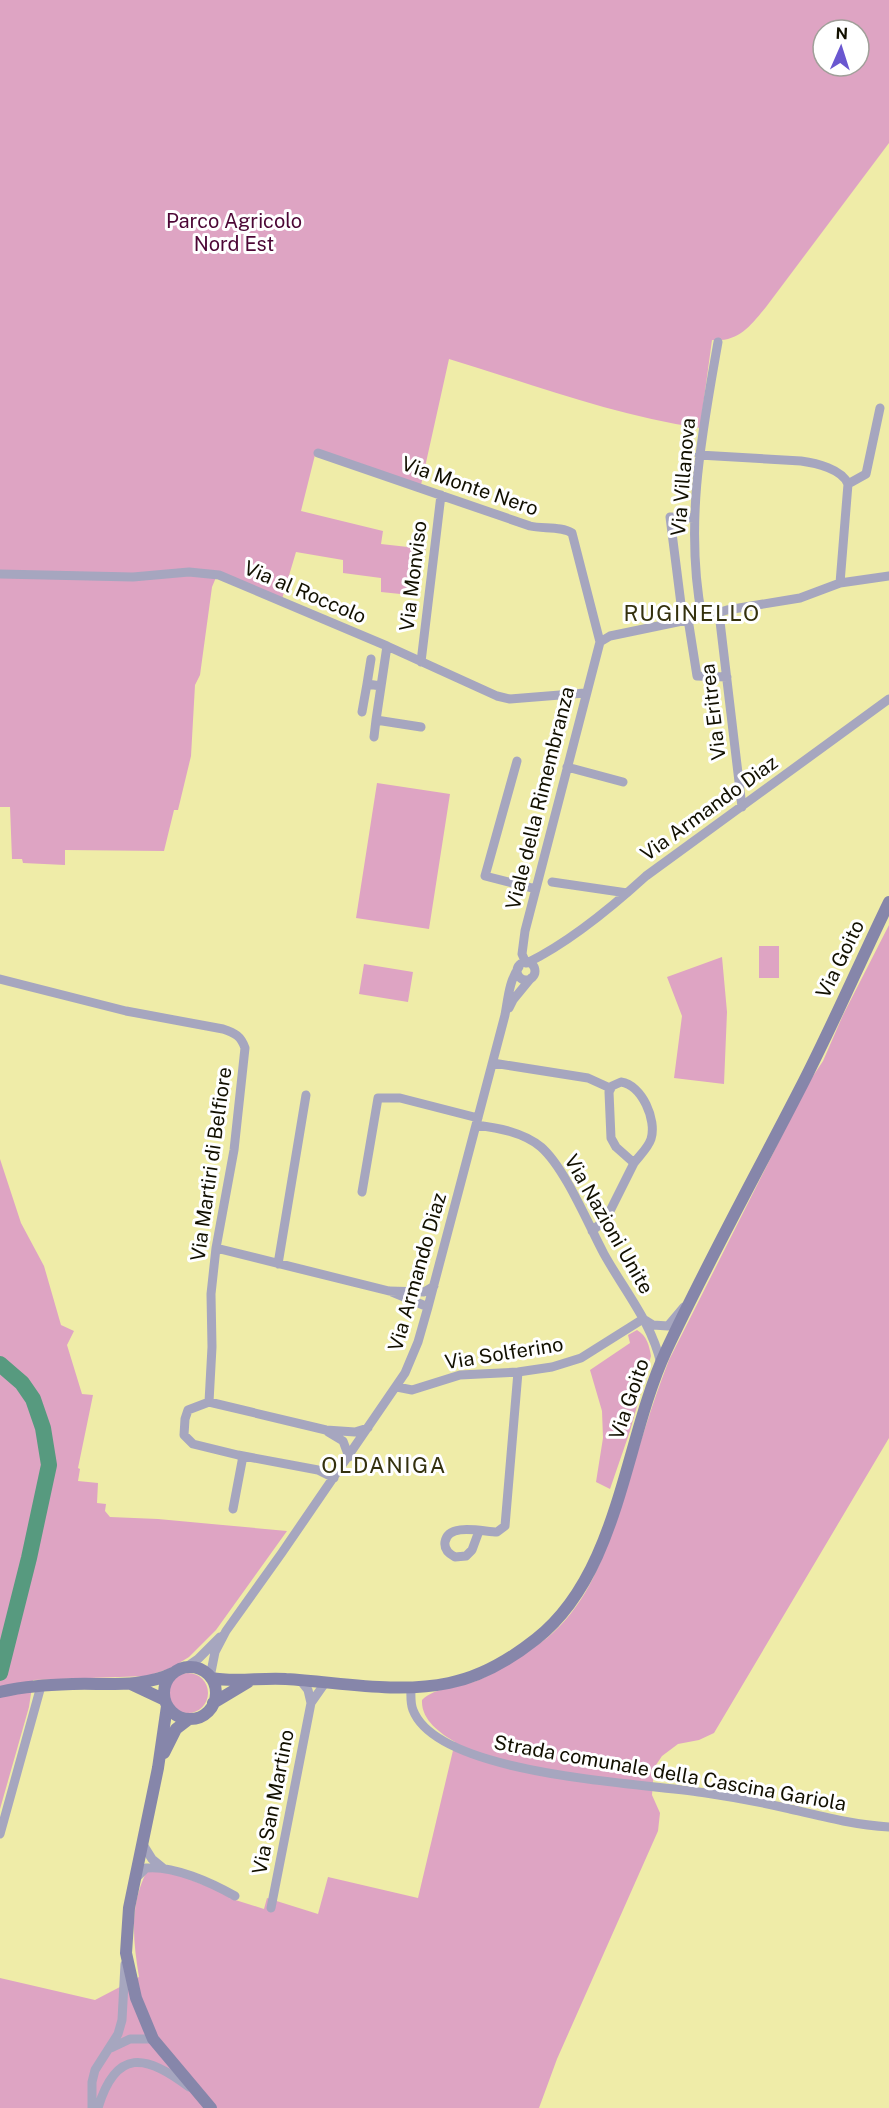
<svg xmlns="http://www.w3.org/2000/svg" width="889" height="2108" viewBox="0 0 889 2108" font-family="'Public Sans',sans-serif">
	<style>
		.green { fill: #dea4c3; fill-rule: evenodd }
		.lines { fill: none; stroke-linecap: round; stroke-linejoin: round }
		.river { stroke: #579a7f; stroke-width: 16 }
		.street { stroke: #a6a6bf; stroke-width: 9 }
		.secondary { stroke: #8686aa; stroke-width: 12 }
		.labels { text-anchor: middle; stroke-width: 6; stroke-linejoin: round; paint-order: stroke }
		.park-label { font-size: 20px; fill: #4c0635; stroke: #fff }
		.street-label { font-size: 20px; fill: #121000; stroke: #fff }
		.quarter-label { font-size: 22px; letter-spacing: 1.5px; fill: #34310e; stroke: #fff }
	</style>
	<rect width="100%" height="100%" fill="#efeca8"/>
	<!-- green -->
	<path class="green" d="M0,0H889V143L766,307C750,326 739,342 712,340L700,428C615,416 532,384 449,359L421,485L315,455L301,511L383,531L381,544L426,549L422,553L419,592L420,596L381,592V578L343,573V560L296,552L282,599L217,575L212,587L200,675L195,685L191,756L178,810H174L164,851L65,850V865L23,863L22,859H12L10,807H0ZM823,30H859V66H823Z
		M377,783L450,794L429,929L356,918Z
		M889,925V1438L714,1733L699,1740L678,1744L662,1756L654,1768L652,1795L660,1813L658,1831L557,2059L539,2108H0V1978L95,2000L139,1977C133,1940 129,1906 147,1871L161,1868L229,1895V1898L264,1909L267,1898L318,1914L328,1877L418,1898L455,1742C440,1733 421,1720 422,1700C434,1687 464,1687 481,1679C504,1668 527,1653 547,1638C594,1599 609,1541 627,1486C640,1444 653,1401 669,1360L809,1082L823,1061L843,1015Z
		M759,946H779V978H759Z
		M722,957L727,1012L724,1084L674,1078L682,1016L667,977Z
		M364,964L413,972L408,1002L359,994Z
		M0,1159L21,1223L44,1266L61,1325L74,1331L67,1345L82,1394L93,1395L78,1468L80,1469L78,1481L98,1483L97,1503L106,1504L105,1511L110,1517L158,1519L287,1531L216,1630L189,1657L171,1668L147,1676L33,1680L29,1707L0,1809Z
		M637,1330C647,1336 649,1345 651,1356L630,1431L610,1489L596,1482L603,1438L602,1411L590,1370L630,1343L628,1335Z
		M168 1693a20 20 0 1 1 40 0a20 20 0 1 1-40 0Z"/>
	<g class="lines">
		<!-- river -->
		<path class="river" d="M0,1364L22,1383L33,1399L43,1428L49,1465L29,1558L0,1673"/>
		<!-- street -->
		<path class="street" d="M318,453L530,526C542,529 562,526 572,533L600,642
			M699,455L801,461C816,463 842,469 848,484L840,583
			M848,484L866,474L880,408
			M0,574L133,577L189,572L219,575L387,646L497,696L510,699L585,693
			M719,613L742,807
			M702,617C684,524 702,433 718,342
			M688,619L697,676L727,677
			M683,620L670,517L694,518
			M600,642L610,636L711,615L727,610L800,598L840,583L889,576
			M387,646L376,720L421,727
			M371,659L367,684L381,686
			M421,662L441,495
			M362,712L367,684
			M374,737L376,720
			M517,761L485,876L536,889
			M567,767L623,782
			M552,882L627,893
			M517 971a9 9 0 1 1 18 0a9 9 0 1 1-18 0Z
			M526,963L522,954L525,931L600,642
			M527,963C568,943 612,907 646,876L889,699
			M0,979L126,1011L223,1029C235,1033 241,1036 245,1048L234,1150L216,1248L211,1294L212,1347L209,1402
			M509,1008L513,1000L531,978
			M493,1063L588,1078L610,1088
			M621,1082C642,1085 657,1120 651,1139C648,1148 640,1155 634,1163L616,1147L611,1138L609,1092L612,1086Z
			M476,1125C498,1128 523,1132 541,1147C565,1168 588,1224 604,1254C624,1290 652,1323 661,1364
			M362,1192L378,1098H400L478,1118
			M592,1231L606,1219L634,1163
			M216,1248L389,1291L424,1292L434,1286
			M278,1264L306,1095
			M392,1292L428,1307
			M645,1320L653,1325L668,1326L684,1307
			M397,1387L412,1390L460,1375L518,1372L552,1367L581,1358L643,1319
			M328,1432L343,1441L349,1457
			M334,1478L318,1470L238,1455L193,1444L184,1435L185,1419L188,1410L209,1402L326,1430L355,1432L368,1428
			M233,1509L243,1456
			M479,1531L472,1550L466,1556L455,1557C449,1554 444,1549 445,1542C448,1522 484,1532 497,1532L505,1526L518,1372
			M185,1668L198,1659L220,1637
			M210,1677L215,1652L226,1631L281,1554L405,1373L418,1342L428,1307L505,1015C508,999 509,981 519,967
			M300,1680L308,1690L311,1703
			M411,1687C411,1694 410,1703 413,1710C438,1776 644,1783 706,1793C733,1797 760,1802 786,1808C820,1816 854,1825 889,1827
			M0,1834L41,1686
			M142,1843L152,1859L163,1868
			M136,1878L146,1868C173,1865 212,1883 235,1896
			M271,1908L311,1703L325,1683
			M111,2048L130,2039H153
			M92,2108V2082L95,2070L118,2034L122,2020L125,1964
			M98,2108C116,2048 146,2054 189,2087"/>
		<!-- secondary -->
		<path class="secondary" d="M164 1693a26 26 0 1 1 52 0a26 26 0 1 1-52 0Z
			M211,1678C237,1683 261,1677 286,1679C339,1682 396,1694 449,1683C480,1677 512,1658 536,1639C619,1574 624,1442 666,1351C709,1259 758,1171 804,1081C834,1022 860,962 889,902
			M131,1684L165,1700
			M0,1692C24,1686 49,1685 73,1684C107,1683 142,1688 173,1673
			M213,1703L248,1682
			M167,1706L158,1768L129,1908L126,1953L136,1998L153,2039L211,2108
			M164,1753L176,1729L189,1719"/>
	</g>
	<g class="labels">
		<!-- park labels -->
		<g class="park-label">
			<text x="234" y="228">Parco Agricolo<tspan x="234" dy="23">Nord Est</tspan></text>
		</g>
		<!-- street labels -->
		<g class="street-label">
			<text transform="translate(683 477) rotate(-85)" y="7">Via Villanova</text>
			<text transform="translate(470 486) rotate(19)" y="7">Via Monte Nero</text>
			<text transform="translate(413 576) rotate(-83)" y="7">Via Monviso</text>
			<text transform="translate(305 592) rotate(23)" y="7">Via al Roccolo</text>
			<text transform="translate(713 712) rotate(-97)" y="7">Via Eritrea</text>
			<text transform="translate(540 798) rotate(-76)" y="7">Viale della Rimembranza</text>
			<text transform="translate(709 808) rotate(-36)" y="7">Via Armando Diaz</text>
			<text transform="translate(840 959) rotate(-64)" y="7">Via Goito</text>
			<text transform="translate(211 1164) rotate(-82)" y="7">Via Martiri di Belfiore</text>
			<text transform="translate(609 1224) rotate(60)" y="7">Via Nazioni Unite</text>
			<text transform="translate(417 1272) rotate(-74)" y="7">Via Armando Diaz</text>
			<text transform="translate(504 1353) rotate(-9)" y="7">Via Solferino</text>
			<text transform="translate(629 1399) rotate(-71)" y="7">Via Goito</text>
			<text transform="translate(670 1773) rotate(10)" y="7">Strada comunale della Cascina Gariola</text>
			<text transform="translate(273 1802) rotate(-79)" y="7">Via San Martino</text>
		</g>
		<!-- quarter labels -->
		<g class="quarter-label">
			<text x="692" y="621">RUGINELLO</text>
			<text x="384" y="1473">OLDANIGA</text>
		</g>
	</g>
	<!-- north arrow -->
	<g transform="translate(841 48) rotate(3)"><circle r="28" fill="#ffffff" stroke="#a09f99" stroke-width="1.5"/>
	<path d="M0-4.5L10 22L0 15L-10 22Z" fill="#6a57d0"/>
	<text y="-9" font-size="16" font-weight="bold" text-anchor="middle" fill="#121000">N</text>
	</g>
</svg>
